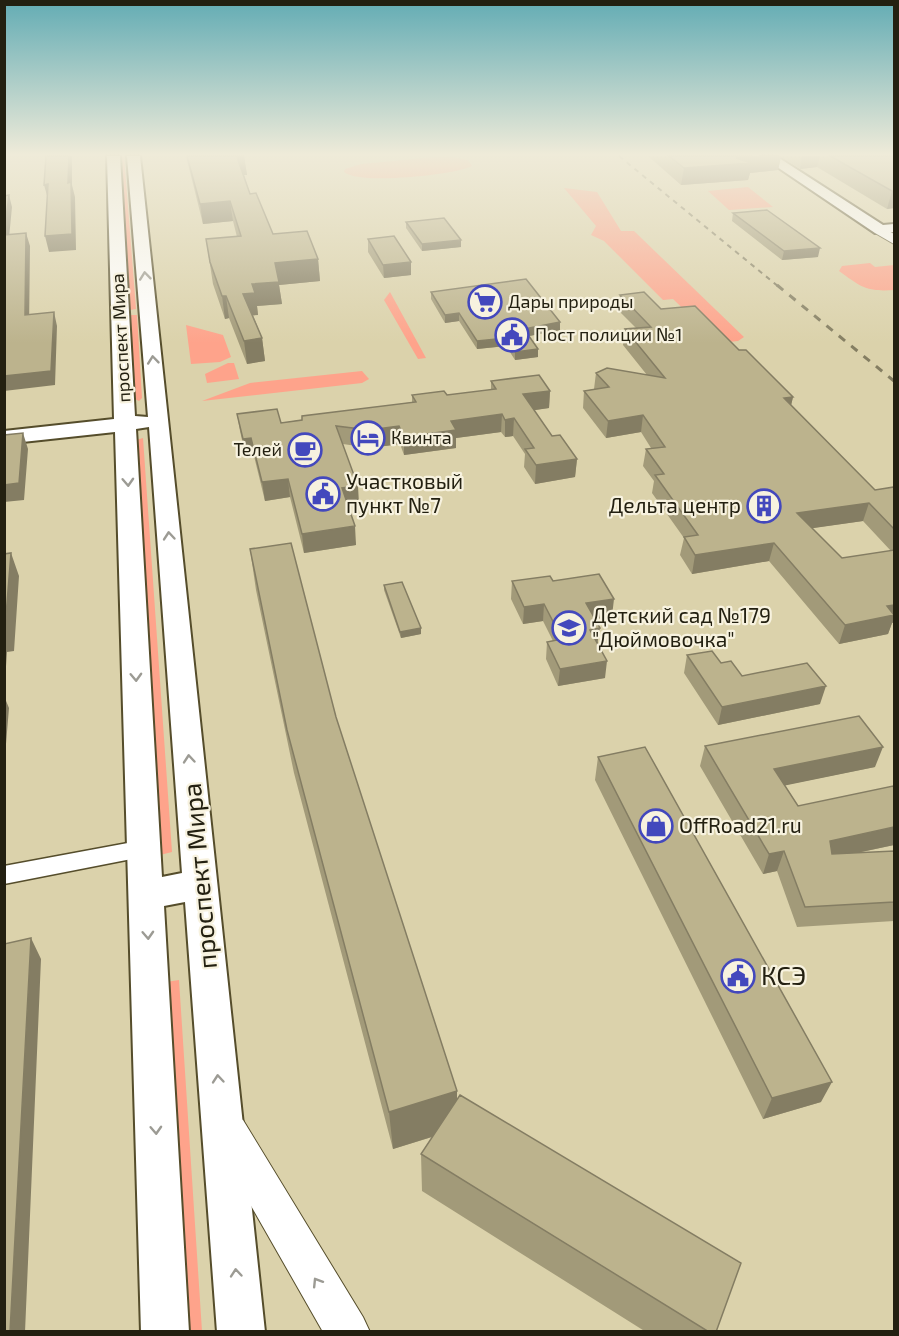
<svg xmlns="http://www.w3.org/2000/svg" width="899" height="1336" viewBox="0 0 899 1336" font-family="'Exo 2',sans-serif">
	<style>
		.green { fill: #fea38b }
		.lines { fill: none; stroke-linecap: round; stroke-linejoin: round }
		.street-casing { stroke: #554d2b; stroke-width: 3 }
		.secondary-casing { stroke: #554d2b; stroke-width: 2 }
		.primary-casing { stroke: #554d2b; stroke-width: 4 }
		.street { fill: #fff; fill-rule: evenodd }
		.secondary { fill: #fff; fill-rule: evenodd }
		.primary { fill: #fff; fill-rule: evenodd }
		.rail-far1 { stroke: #847e62; stroke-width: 2; stroke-dasharray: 5 5; stroke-linecap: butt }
		.rail { stroke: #847e62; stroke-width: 3; stroke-dasharray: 8 8; stroke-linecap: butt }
		.wall { fill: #a29a79; fill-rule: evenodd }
		.shaded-wall { fill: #847d63 }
		.building { fill: #bcb38d; stroke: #847d63; stroke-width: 1.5 }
		.oneway { stroke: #9c9b94 }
		.labels { text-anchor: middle; stroke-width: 4.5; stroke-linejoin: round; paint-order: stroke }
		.far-poi-label { font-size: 18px; fill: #232011; stroke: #f7f2df; text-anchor: start }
		.far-street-label { font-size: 18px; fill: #232011; stroke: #f7f2df }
		.poi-label { font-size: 21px; fill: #232011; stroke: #f7f2df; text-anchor: start }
		.near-street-label { font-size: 26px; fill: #232011; stroke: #f7f2df }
		.near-poi-label { font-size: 26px; fill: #232011; stroke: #f7f2df; text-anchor: start }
	</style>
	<rect width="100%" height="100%" fill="#dbd2ab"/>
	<!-- green -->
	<path class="green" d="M118,156H124L136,309L130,310Z
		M446,156L468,160L472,166C455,175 358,185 344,172L345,169L361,164Z
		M748,187L773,207L729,210L708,191Z
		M564,188L597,192L621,231H634L744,337L738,341L719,343L673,299L663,300L604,241L591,235L596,226Z
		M870,263L875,267L894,265V290C867,292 861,287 839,271L842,266Z
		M390,292L426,358L418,359L384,300Z
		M130,315H137L142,398L139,401L135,399Z
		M186,325L223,335L231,357L220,362L191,364Z
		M228,363H234L239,379L207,383L205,374Z
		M362,371L369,379L362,383L202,401L250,383Z
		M143,438L172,852L160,855L136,440Z
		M179,980L202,1331H185L166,982Z"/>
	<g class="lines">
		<defs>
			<path id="street" d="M144,840L152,843L155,849L152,855L4,884V866Z"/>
			<path id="secondary" d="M880,226L894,234V244L875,233V227Z
				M230,1114L243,1120L363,1317L370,1332H323L217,1146L211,1133L217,1120Z"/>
			<path id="primary" d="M107,156H120L135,416L148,417L127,156H140L265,1332H217L185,902L164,906L189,1332H141L115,432L4,444V431L114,419ZM149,427L182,873L162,877L136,429Z
				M761,156H776L883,225L894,224V232L875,233Z"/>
		</defs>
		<!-- street casing -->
		<use href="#street" class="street-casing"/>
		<!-- secondary casing -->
		<use href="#secondary" class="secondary-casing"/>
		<!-- primary casing -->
		<use href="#primary" class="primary-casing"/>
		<!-- street -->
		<use href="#street" class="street"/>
		<!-- secondary -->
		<use href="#secondary" class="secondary"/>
		<!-- primary -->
		<use href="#primary" class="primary"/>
		<!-- rail-far1 -->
		<path class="rail-far1" d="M619,156L779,287"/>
		<!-- rail -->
		<path class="rail" d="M777,285L894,381"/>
	</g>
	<!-- wall -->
	<path class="wall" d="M186,156H244L247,175H244L250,194L273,234L318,259L320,281L279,285L282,304L257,306L258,315H253L262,338L265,361L247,364L229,318L225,319L213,284L206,239L237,237L233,221L203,224Z
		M648,156H894V208L887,209L817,167L800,169L781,157L778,170L750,173L748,180L681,185Z
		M733,213L818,257L782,260L732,221Z
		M406,222L461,247L422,251L406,228Z
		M368,239L411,262V275L384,278L368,252Z
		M431,292L560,322V330L529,336L538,349V357L515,360L506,346L477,349L459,321L445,323L431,299Z
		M620,295L661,309L739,350L793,397L791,405L875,490L894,487V622L892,623L888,634L839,644L769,561L692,574L680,555L684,538L652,493L654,481L643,466L646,449L651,448L641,432L606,438L583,408L584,391L594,389L596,373L647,375L623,345L625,329L636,328L618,310ZM863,521L891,551L842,558L812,528Z
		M491,381L550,391L549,408L534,410L552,436L577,459L575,477L535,484L524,467L525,454L513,436L505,437L501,432L456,438V448L404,455L400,444L370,448L343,444L359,504L348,506L356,545L304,553L290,497L265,501L254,456L246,458L240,431L237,414L281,423L412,402V395H447L491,390Z
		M250,549L457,1100L716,1332H646L422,1191L421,1154L432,1137L393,1149L294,773L256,590Z
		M512,581H553L612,616L595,619L598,644L605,678L558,686L546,659L547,642L553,641L543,621L523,624L511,599Z
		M384,585L421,628V634L401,638L384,590Z
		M687,655L721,663L742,676L820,704L718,725L684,673Z
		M705,746L875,767L785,785L798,806L894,845L857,853L894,851V921L797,927L777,871L763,874L700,766Z
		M598,757L821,1102L763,1119L595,780Z"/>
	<!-- shaded-wall -->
	<path class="shaded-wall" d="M69,156H72V185L75,197L76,250L49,252L45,236L68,183Z
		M244,156L247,175H239L237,157Z
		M752,156H781L778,170L750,173L748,180L681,185L684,168L736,158Z
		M802,156H820L817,167L800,169Z
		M48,184V199L44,185Z
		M892,191H894V208L887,209Z
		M9,195L12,207L8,248L4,237V232Z
		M230,201L233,221L203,224L200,204Z
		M26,233L30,246L29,329L25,315Z
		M461,240V247L422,251V244Z
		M820,248L818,257L782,260L784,251Z
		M318,259L320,281L279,285L282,304L257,306L258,315L246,316L243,294L252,284L275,263Z
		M411,262V275L384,278L383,265Z
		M222,296H226L229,318L225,319Z
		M54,312L57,326L55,385L4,391V376Z
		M459,313V321L445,323V315Z
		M560,322V330L524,337V329Z
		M262,338L265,361L247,364L244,341Z
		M506,338V346L477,349V341Z
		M538,349V357L515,360V352Z
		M550,391L549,408L522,412L523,394Z
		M793,397L789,414L784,398Z
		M502,414L501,432L456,438V448L404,455V437L451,421Z
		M643,415L641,432L606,438L608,421Z
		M514,418L513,436L505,437V420Z
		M399,426L400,444L370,448L369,430Z
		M23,433L28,449L24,500L4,502V485Z
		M251,438L254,456L246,458L243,439Z
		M577,459L575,477L535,484L536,465Z
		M288,479L290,497L265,501L262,482Z
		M358,486L359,504L344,507L342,488Z
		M869,503L863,521L793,531L797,513Z
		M355,526L356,545L304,553L302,534Z
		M774,543L769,561L692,574L695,555Z
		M11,553L19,576L14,651L7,652L4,695V629Z
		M614,599L612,616L584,621L586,603Z
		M544,604L543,621L523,624L524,607Z
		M894,605V622L892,623L888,634L839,644L845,625L887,606Z
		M421,628V634L401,638L400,632Z
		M600,628L597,645L590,630Z
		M607,661L605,678L558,686L560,669Z
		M826,686L820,704L718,725L722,707Z
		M4,696L9,708L4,768Z
		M883,747L875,767L768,789L774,769Z
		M894,827V845L823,860L830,841Z
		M784,851L777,871L763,874L769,854Z
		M31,938L41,959L25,1332H10Z
		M832,1082L821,1102L763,1119L772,1098Z
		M457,1091V1129L393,1149L389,1112Z"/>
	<!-- building -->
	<path class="building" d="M46,156H69L68,183L71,182L72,234L45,236L48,184L44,185Z
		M187,156H244L237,157L250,194L256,193L273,234L307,231L318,259L275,263L279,282L252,284L255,293L243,294L262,338L244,341L226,296H222L210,262L206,239L241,236L230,201L200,204Z
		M669,156H752L736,158L751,163L684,168Z
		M830,156H894V191H892Z
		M9,195L4,232V196Z
		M767,210L820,248L784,251L733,213Z
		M444,218L461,240L422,244L406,222Z
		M26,233L25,315L54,312L51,371L4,376V235Z
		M394,236L411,262L383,265L368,239Z
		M526,279L560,322L524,329L538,349L515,352L506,338L477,341L459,313L445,315L431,292Z
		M644,292L661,309L695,306L739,350H746L793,397L784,398L875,490L894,487V529L869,503L797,513L842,558L894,550V605L887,606L894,615L845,625L774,543L695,555L684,537L698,535L655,475L664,474L646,449L665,447L643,415L608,421L584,391L609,387L596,373L607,368L665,378L625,329L651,327L620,295Z
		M539,375L550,391L523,394L552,436L560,435L577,459L536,465L525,449L534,448L514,418L505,420L502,414L451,421L456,430L404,437L399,426L369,430L336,426L358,486L342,488L355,526L302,534L288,479L262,482L251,438L243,439L237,414L277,409L281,423L302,420V416L416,402L412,395L444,391L447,395L496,389L491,381Z
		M23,433L19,483L4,485V435Z
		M291,543L336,717L457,1091L389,1112L287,730L250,549Z
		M11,553L5,628L4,629V554Z
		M599,574L614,599L586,603L600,628L590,630L607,661L560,669L547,642L562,639L544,604L524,607L512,581L550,576L553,581Z
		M402,582L421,628L400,632L384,585Z
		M712,651L721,663L731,661L742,676L807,663L826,686L722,707L687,655Z
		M859,716L883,747L774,769L798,806L893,786L894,788V827L830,841L832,854L894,851V902L805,907L784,851L769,854L705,746Z
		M645,747L832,1082L772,1098L598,757Z
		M31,938L10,1332H4V944Z
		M460,1095L741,1263L716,1332H709L421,1154Z"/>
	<!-- one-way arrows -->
	<defs><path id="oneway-chevron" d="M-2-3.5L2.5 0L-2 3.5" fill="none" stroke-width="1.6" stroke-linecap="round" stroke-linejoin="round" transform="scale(1.5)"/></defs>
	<g class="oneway">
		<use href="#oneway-chevron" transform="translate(145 276) rotate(-96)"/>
		<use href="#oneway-chevron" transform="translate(153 360) rotate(-96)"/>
		<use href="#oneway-chevron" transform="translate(128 482) rotate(87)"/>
		<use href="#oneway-chevron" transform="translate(169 536) rotate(-95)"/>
		<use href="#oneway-chevron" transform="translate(136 677) rotate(88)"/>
		<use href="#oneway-chevron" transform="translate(189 759) rotate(-95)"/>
		<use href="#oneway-chevron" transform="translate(148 935) rotate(87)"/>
		<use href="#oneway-chevron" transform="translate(218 1079) rotate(-95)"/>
		<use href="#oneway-chevron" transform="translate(156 1130) rotate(87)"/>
		<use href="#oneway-chevron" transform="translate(236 1273) rotate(-95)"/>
		<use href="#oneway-chevron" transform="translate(317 1282) rotate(-122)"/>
	</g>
	<!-- sky -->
	<linearGradient id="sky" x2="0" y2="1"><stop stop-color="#63acb4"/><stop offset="0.45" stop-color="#efebd9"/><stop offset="1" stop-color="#efebd9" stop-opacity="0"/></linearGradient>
	<rect width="899" height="343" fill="url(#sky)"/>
	<!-- icons -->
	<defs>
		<symbol id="supermarket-ring" viewBox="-11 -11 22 22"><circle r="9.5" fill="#f7f2df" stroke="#4348bd" stroke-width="1.5"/><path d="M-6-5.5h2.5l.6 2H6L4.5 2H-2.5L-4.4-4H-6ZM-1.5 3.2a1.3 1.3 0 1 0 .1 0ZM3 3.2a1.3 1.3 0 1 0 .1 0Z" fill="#4348bd"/></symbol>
		<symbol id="civic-ring" viewBox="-11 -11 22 22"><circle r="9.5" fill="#f7f2df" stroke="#4348bd" stroke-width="1.5"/><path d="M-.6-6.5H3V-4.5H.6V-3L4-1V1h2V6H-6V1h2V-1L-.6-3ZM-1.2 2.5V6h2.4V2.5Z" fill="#4348bd"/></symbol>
		<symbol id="hotel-ring" viewBox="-11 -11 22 22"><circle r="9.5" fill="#f7f2df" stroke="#4348bd" stroke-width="1.5"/><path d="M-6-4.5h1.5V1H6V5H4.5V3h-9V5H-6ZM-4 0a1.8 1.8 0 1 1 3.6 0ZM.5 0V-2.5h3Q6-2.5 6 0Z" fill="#4348bd"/></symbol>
		<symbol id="cafe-ring" viewBox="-11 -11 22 22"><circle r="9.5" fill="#f7f2df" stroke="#4348bd" stroke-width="1.5"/><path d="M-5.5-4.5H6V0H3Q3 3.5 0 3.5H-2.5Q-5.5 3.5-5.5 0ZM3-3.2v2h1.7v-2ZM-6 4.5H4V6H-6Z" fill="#4348bd"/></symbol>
		<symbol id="building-ring" viewBox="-11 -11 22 22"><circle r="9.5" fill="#f7f2df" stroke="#4348bd" stroke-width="1.5"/><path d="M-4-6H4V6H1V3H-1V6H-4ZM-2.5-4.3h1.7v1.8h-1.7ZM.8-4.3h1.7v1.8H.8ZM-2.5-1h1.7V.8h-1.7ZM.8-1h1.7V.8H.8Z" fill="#4348bd"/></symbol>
		<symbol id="school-ring" viewBox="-11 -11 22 22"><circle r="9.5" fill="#f7f2df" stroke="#4348bd" stroke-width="1.5"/><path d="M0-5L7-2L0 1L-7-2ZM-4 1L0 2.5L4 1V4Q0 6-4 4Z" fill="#4348bd"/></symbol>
		<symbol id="shop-ring" viewBox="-11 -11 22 22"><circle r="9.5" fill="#f7f2df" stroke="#4348bd" stroke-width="1.5"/><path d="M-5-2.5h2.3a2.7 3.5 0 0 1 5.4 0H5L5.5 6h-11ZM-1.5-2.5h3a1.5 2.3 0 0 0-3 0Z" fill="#4348bd"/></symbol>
	</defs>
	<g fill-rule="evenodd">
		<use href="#supermarket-ring" x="466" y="283" width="38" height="38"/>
		<use href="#civic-ring" x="493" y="316" width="38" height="38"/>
		<use href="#hotel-ring" x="349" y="419" width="38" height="38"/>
		<use href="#cafe-ring" x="286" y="431" width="38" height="38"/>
		<use href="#civic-ring" x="304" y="475" width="38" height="38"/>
		<use href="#building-ring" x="745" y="487" width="38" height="38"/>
		<use href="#school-ring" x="550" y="609" width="38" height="38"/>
		<use href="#shop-ring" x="637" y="807" width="38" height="38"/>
		<use href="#civic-ring" x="719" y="957" width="38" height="38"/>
	</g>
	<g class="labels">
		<!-- far-poi labels -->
		<g class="far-poi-label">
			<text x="508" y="308">Дары природы</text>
			<text x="535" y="341">Пост полиции №1</text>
			<text x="391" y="444">Квинта</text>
			<text x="282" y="456" text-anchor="end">Телей</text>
		</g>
		<!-- far-street labels -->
		<g class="far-street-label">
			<text transform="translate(121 338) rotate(-93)" y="6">проспект Мира</text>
		</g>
		<!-- poi labels -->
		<g class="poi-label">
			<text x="346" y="489">Участковый<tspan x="346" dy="24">пункт №7</tspan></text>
			<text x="741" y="513" text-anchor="end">Дельта центр</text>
			<text x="592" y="623">Детский сад №179<tspan x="592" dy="24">"Дюймовочка"</tspan></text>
			<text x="679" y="833">OffRoad21.ru</text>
		</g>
		<!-- near-street labels -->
		<g class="near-street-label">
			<text transform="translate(200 876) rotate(-95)" y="9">проспект Мира</text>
		</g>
		<!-- near-poi labels -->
		<g class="near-poi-label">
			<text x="761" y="985">КСЭ</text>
		</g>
	</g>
	<!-- border -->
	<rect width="899" height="1336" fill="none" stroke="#232011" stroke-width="12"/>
</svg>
